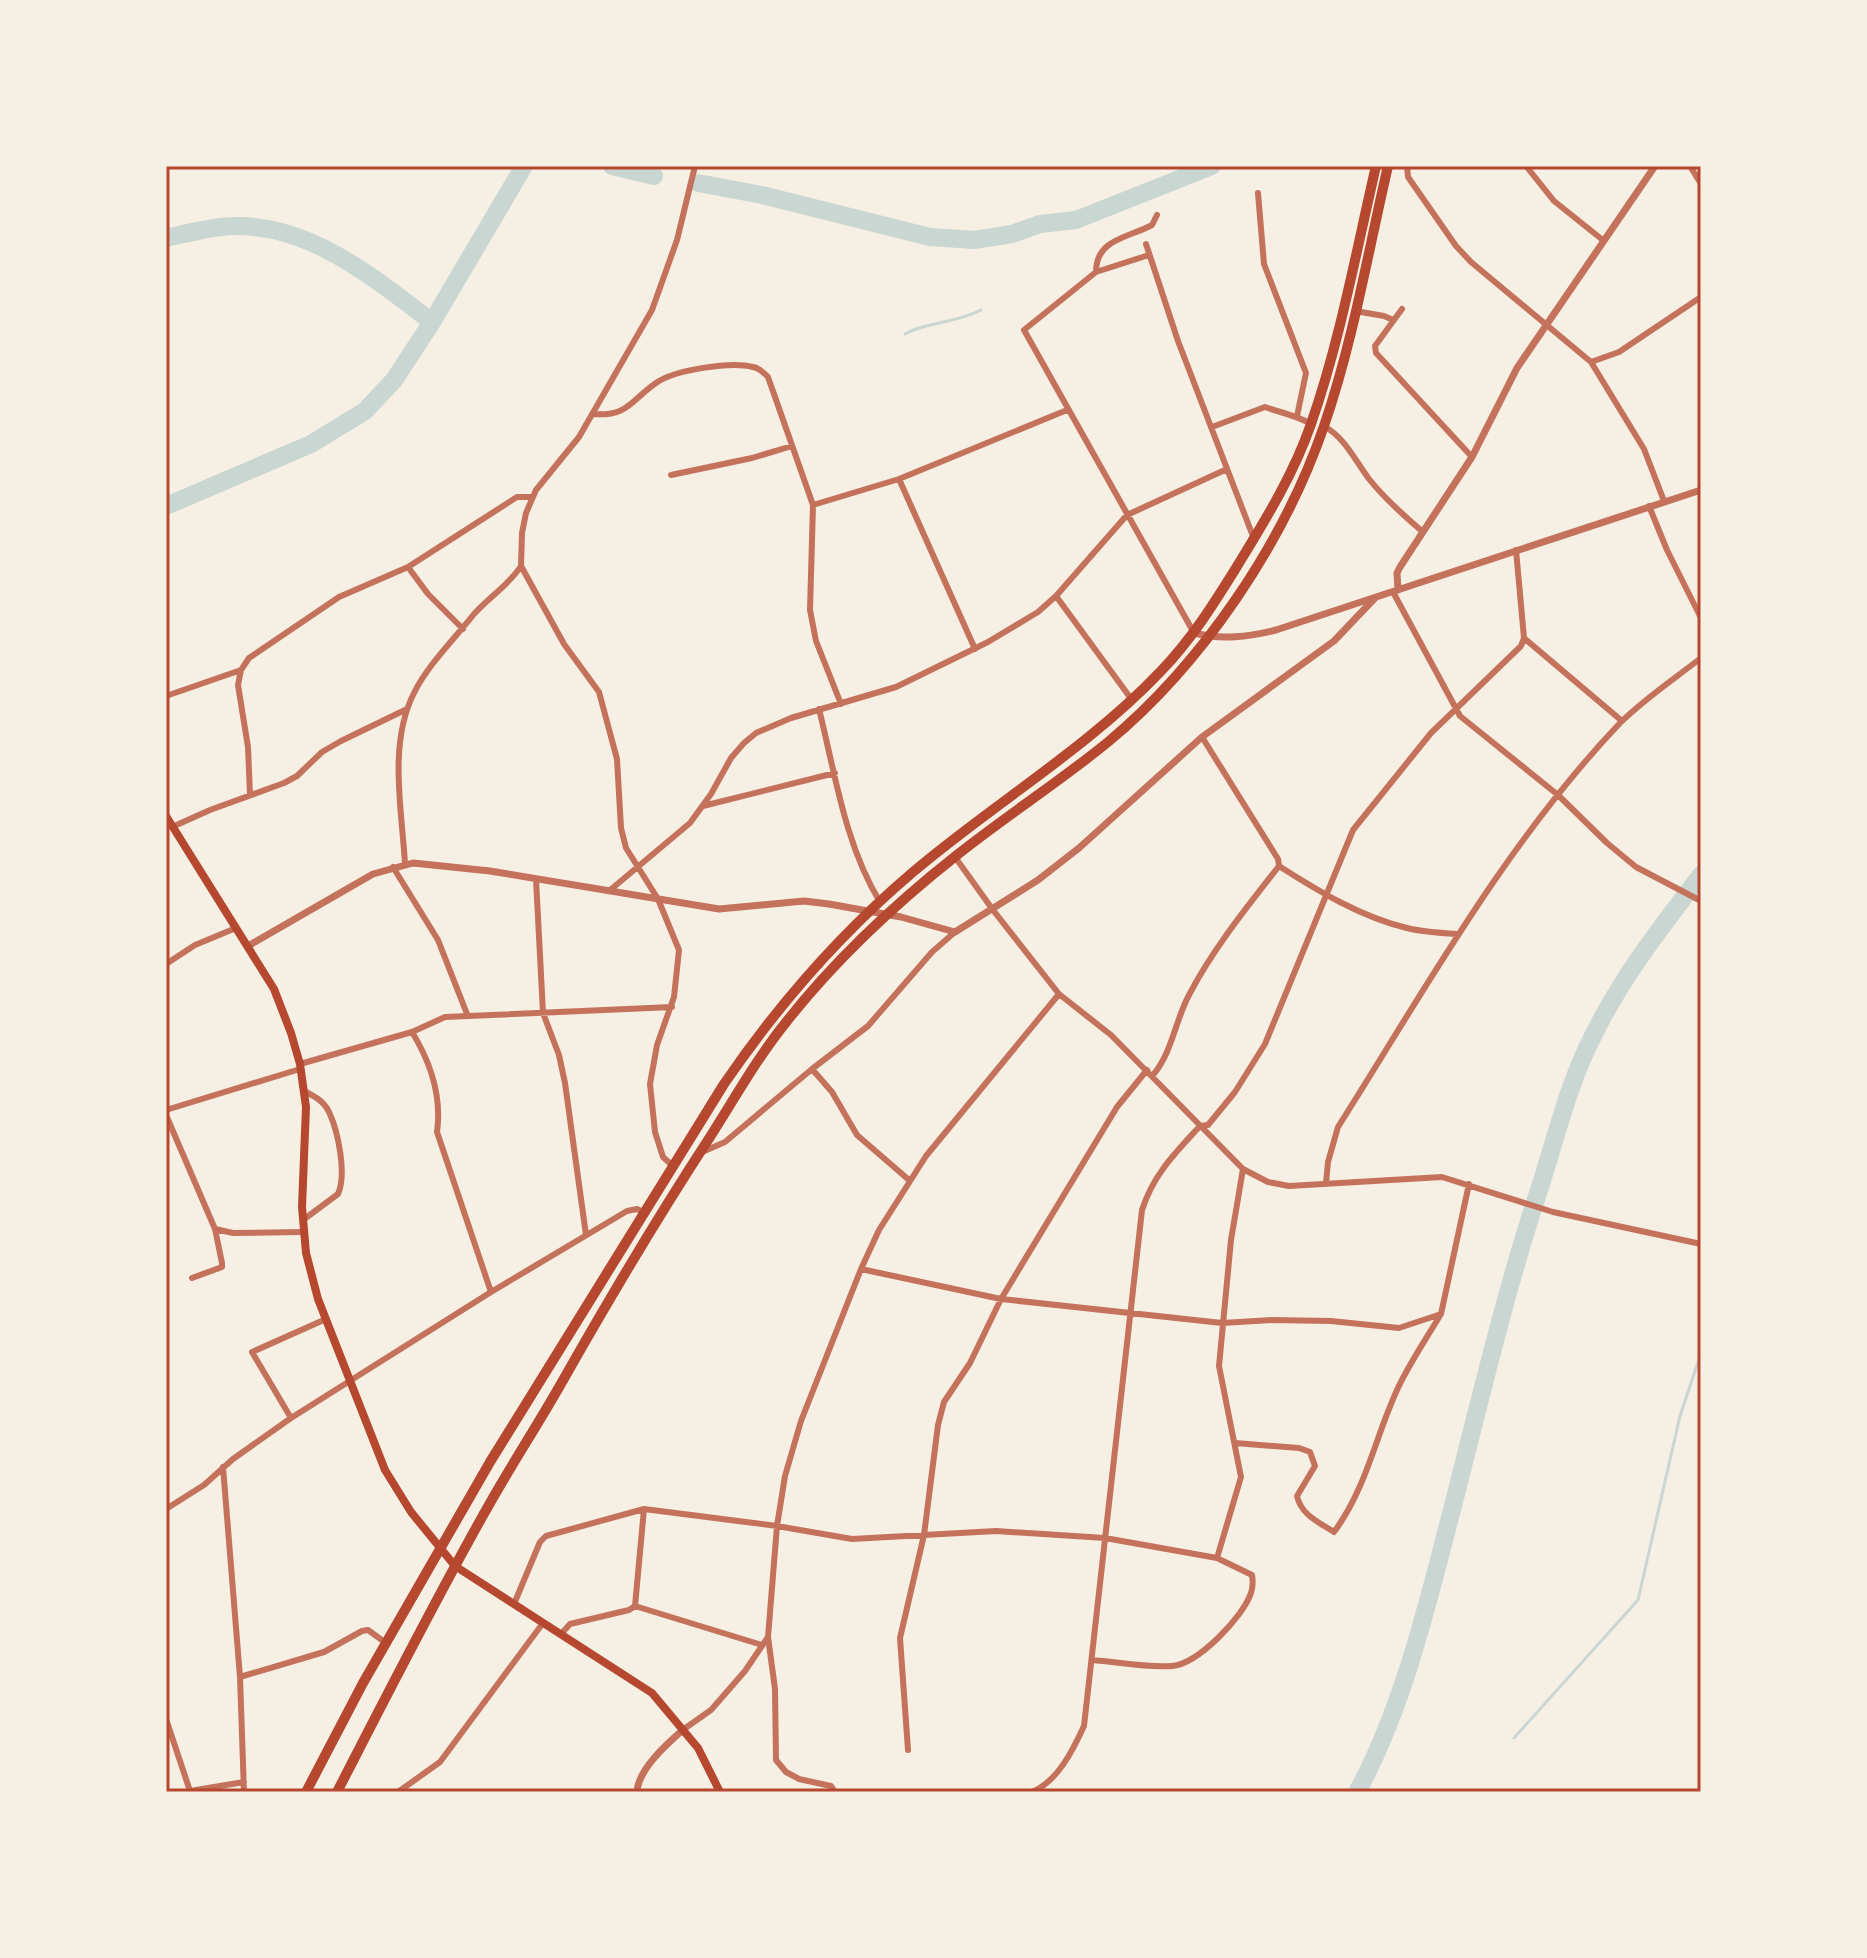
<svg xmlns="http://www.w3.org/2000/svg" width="1867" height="1958" viewBox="0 0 1867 1958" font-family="Manrope,sans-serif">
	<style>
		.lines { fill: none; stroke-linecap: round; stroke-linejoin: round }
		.stream { stroke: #c9d6d2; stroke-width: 3 }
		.river { stroke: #c9d6d2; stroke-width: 18 }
		.minor { stroke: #c5725c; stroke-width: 6 }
		.tertiary { stroke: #c5725c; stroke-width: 7 }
		.secondary { stroke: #b5482f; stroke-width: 8 }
		.trunk { stroke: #b5482f; stroke-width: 10 }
		.neatline { fill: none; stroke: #b5482f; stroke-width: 3 }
	</style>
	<rect width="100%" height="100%" fill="#f6efe4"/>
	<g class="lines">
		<!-- stream -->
		<path class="stream" d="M905,334C928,321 954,324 981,310
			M1514,1738L1638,1600L1680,1416L1701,1353"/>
		<!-- river -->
		<path class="river" d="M612,166L654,176
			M698,183L762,195L930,237L974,240L1012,234L1040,224L1076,220L1212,166
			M166,238C184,234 203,229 221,227C303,218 371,276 432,322
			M166,506L311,444L365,411L394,380L432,322L524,166
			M1357,1792C1405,1705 1431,1590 1456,1494C1482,1392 1506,1290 1539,1190C1556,1138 1568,1084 1593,1036C1621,978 1662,926 1701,875"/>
		<!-- minor -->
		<path class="minor" d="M1407,166L1408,177L1456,246L1471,262L1591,362L1644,449L1664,501
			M1526,166L1554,201L1604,241
			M1690,166L1701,184
			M1258,193L1264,264L1306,373L1297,416
			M1146,244L1178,341L1254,539
			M1149,255L1096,272L1024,330L1194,633
			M1096,272C1096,239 1128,238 1152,225L1157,215
			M1402,309L1375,346L1376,353L1472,457
			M1355,311L1384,316L1393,320
			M1591,362L1619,352L1701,297
			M592,414C628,417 630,401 656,383C674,370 731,361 753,367C760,368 764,373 768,377L813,505L810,610L816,641L841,704
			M1324,426C1346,439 1354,459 1369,479C1385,499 1403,515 1423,532
			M1212,427L1265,407C1281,413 1296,415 1311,424
			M671,475L752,458L792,446
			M899,479L975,649
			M813,505L899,479L1067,410
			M1649,506L1667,550L1701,618
			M408,567L428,594L463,629
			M1393,592L1460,716L1558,795L1607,843L1636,867L1701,901
			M1056,596L1132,700
			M1524,638L1622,721
			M166,696L241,670
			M819,709C835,773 845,845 880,902
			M1202,737L1278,859L1279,866C1318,891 1361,917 1407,928C1423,932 1440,933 1457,934
			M250,795L248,747L238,685L241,670L249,658L339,597L408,567L517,497H533
			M703,806L835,773
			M172,827L210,810L284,783L297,776L322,752L341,741L407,709
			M955,857L993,910L1059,994L1111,1035L1243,1169L1268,1182L1289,1186L1442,1177L1553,1212L1701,1244
			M405,864C402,810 388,744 414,693C427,666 455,638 474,614C489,597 509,585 521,566
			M393,867L438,940L467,1014
			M536,879L543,1013L559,1055L565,1083L586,1235
			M609,891L690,823L711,794L731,758L744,743L756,733L791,718L896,687L988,642L1038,612L1056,596L1127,515L1227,469
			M166,964L195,945L236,928
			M412,1032C431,1063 442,1096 437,1132L491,1292
			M300,1064L412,1032L445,1017L672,1007
			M812,1069L832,1092L857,1135L909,1180
			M1153,1075C1172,1053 1175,1021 1189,995C1213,949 1247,907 1279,866
			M166,1110L300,1069
			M166,1115L215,1229L222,1263V1267L192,1278
			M700,1153L725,1142L812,1069L868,1026L932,952L955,932
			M674,1167L663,1157L655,1132L650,1084L657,1045L674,997L679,950L658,899L626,848L621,828L617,759L599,692L564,644L521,566L522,533L526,513L536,490L579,437L652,310L677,240L695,166
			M1326,1183L1328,1162L1338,1127C1426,988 1506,843 1620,723C1644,699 1674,679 1701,658
			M303,1220L338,1194C347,1174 338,1131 329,1112C324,1101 314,1096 304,1091
			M215,1229L233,1233L303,1232
			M861,1269L1001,1299L1222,1323L1272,1320L1331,1321L1399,1328L1441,1314L1469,1184
			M291,1418L252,1352L326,1319
			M1235,1443L1299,1448L1310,1452L1315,1466L1297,1496C1301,1515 1320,1523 1334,1532C1366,1489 1375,1438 1397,1390C1409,1364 1426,1339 1441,1314
			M223,1467L240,1677L244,1792
			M166,1509L204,1485L233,1459L291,1418L491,1292L627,1211L637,1209L645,1213
			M1217,1558L1241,1477L1219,1366L1231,1240L1243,1169
			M514,1604L540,1542L546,1536L644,1509L777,1526L852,1539L996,1531L1105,1538L1217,1558L1252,1575C1253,1581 1253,1587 1251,1593C1243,1617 1198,1664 1172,1666C1147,1668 1118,1662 1092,1660
			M635,1606L762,1645
			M562,1633L570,1624L629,1610L635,1606L644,1509
			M768,1637L775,1689L776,1760L786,1772L799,1779L831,1786L835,1792
			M240,1677L324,1652L362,1631L368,1630L386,1643
			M166,1719L190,1791L244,1782
			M684,1729L711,1710L745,1671L768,1637L777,1526L785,1476L801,1421L861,1269L879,1230L926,1156L1059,994
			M908,1750L900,1638L924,1535L938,1425L944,1402L970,1363L1001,1299L1117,1107L1147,1070
			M398,1792L440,1762L543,1623
			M1032,1792C1058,1781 1073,1750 1084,1726L1142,1210C1153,1175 1175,1153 1200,1126L1208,1125L1235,1092L1265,1044L1353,830L1431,733L1521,646L1524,638L1516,550"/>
		<!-- tertiary -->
		<path class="tertiary" d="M1398,590L1397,573L1400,567L1472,457L1517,368L1655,166
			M1194,633C1222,640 1248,637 1276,630L1701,490
			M248,946L373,874L413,863L490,871L719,909L804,901L829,904L901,917L955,932L1038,880L1079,848L1202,737L1334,641L1375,598
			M637,1792C638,1769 668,1743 684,1729"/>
		<!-- secondary -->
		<path class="secondary" d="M166,816L274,989L291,1033L300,1064L306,1107L302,1207L306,1253L318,1299L385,1470L411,1512L455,1566L652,1693L698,1748L720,1792"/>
		<!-- trunk -->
		<path class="trunk" d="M306,1792L363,1683L490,1462L724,1084C778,1005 840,934 913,872C994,803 1087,749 1161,671C1191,640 1213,605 1236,568C1264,522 1293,476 1311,424C1340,341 1356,252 1376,166
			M337,1792C387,1695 436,1598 490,1503C515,1459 542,1418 566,1375C612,1294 659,1215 710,1137C735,1098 757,1058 787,1021C836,959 895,904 957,855C1006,816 1059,782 1108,742C1202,664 1284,543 1324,426C1353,342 1368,252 1388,166"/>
	</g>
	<!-- border -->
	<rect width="1867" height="1958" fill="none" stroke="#f6efe4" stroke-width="336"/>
	<rect x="168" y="168" width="1531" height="1622" class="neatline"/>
</svg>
